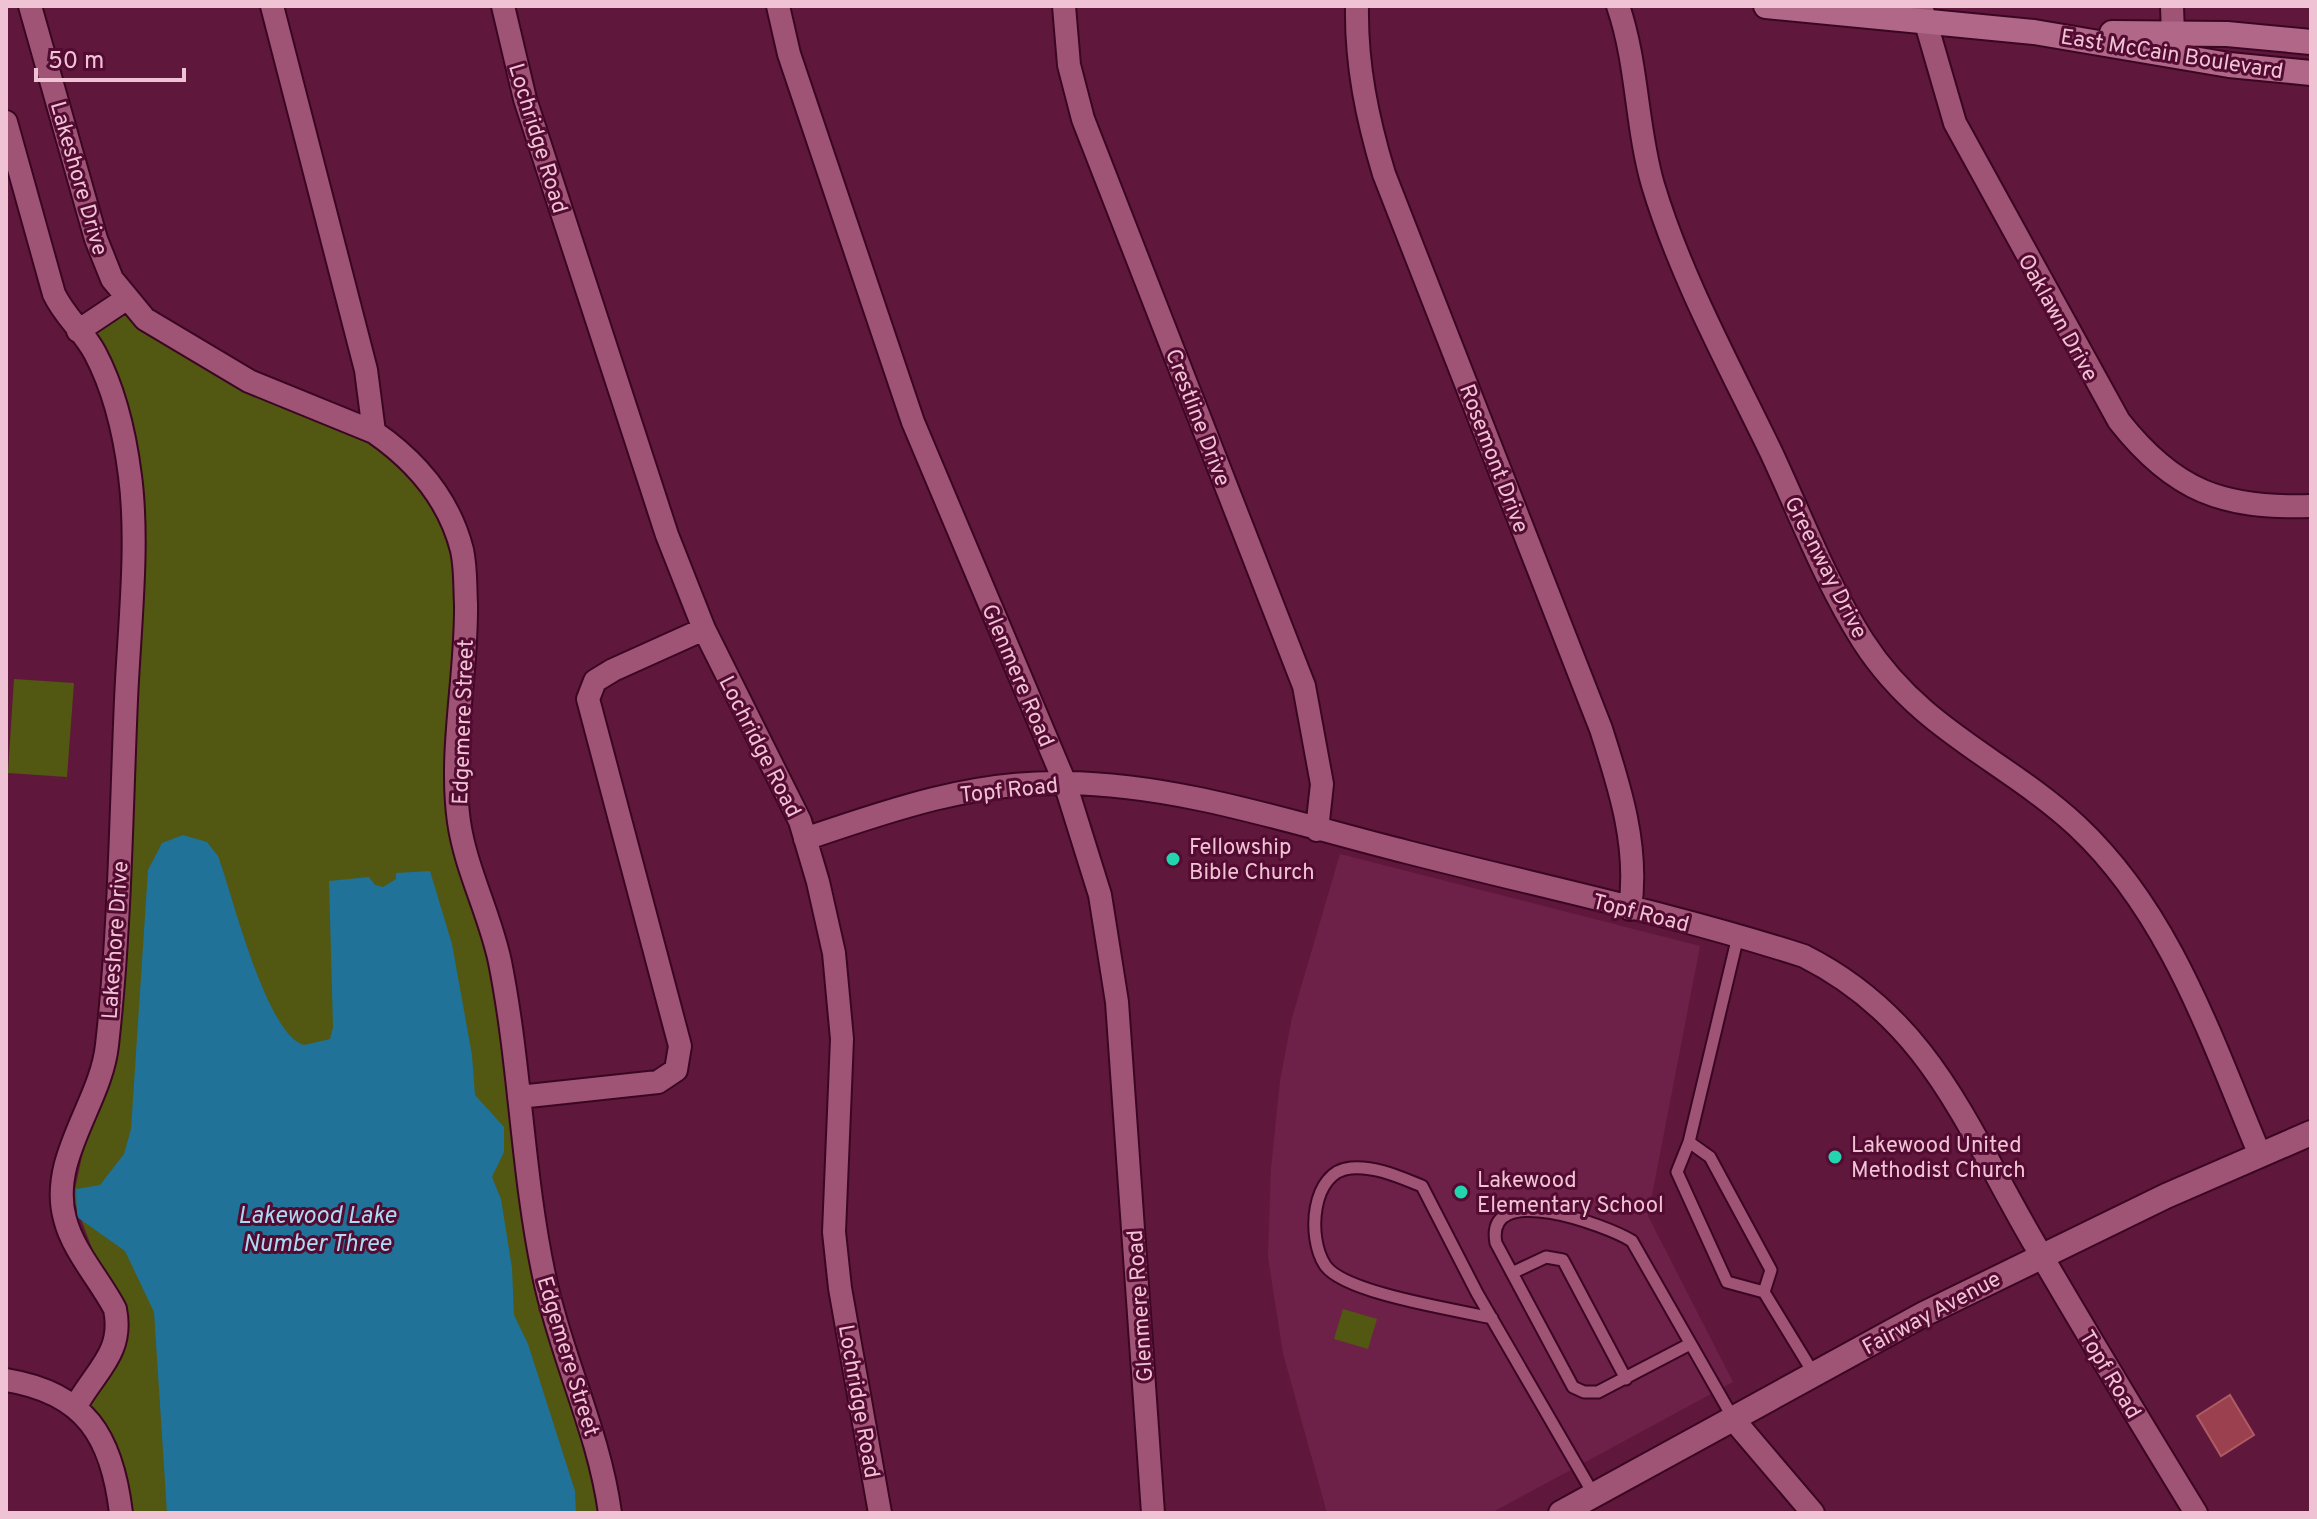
<svg xmlns="http://www.w3.org/2000/svg" width="2317" height="1519" viewBox="0 0 2317 1519" font-family="Overpass,sans-serif">
	<style>
		.built { fill: #6e2148 }
		.green { fill: #525712 }
		.water { fill: #207298 }
		.building { fill: #9a404e; stroke: #ae5b65; stroke-width: 2 }
		.lines { fill: none; stroke-linecap: round; stroke-linejoin: round }
		.lane-casing { stroke: #3b0622; stroke-width: 15 }
		.street-casing { stroke: #3b0622; stroke-width: 26 }
		.secondary-casing { stroke: #3b0622; stroke-width: 28 }
		.primary-casing { stroke: #3b0622; stroke-width: 28 }
		.lane { stroke: #9f5375; stroke-width: 11 }
		.street { stroke: #9f5375; stroke-width: 22 }
		.secondary { stroke: #9f5375; stroke-width: 24 }
		.primary { stroke: #b16787; stroke-width: 24 }
		.poi-dot { fill: #23d5af; stroke: #530b32; stroke-width: 3 }
		.labels { text-anchor: middle; stroke-width: 6; stroke-linejoin: round; paint-order: stroke }
		.street-label { font-size: 22px; fill: #efc3d4; stroke: #530b32 }
		.poi-label { font-size: 22px; fill: #efc3d4; stroke: #530b32; text-anchor: start }
		.water-label { font-size: 24px; font-style: italic; fill: #acdaf4; stroke: #530b32 }
	</style>
	<rect width="100%" height="100%" fill="#5f183c"/>
	<!-- built -->
	<path class="built" d="M1340,854L1700,946L1648,1216L1733,1382L1491,1513H1327L1283,1353L1268,1257L1271,1169L1280,1081L1292,1018Z"/>
	<!-- green -->
	<path class="green" d="M126,299L146,319L374,432L445,505L467,640L456,798L488,915L534,1225L610,1513H115L76,1406L115,1347V1309L73,1198L97,1088L120,839L131,477L78,331Z
		M14,679L74,683L67,777L8,773Z
		M1343,1309L1377,1319L1368,1349L1334,1339Z"/>
	<!-- water -->
	<path class="water" d="M183,835L207,842L218,856C232,893 266,1035 304,1045L330,1039L333,1027L329,881L369,877L375,885L383,887L396,879V873L430,871L452,944L472,1055L475,1095L504,1127V1152L492,1177L501,1199L512,1268L514,1315L528,1344L575,1491L576,1513H167L154,1312L125,1251L77,1217L76,1189L100,1185L124,1154L131,1129L148,870L162,843Z"/>
	<!-- building -->
	<path class="building" d="M2230,1395L2254,1435L2221,1456L2197,1416Z"/>
	<g class="lines">
		<defs>
			<path id="lane" d="M1738,936L1689,1142L1677,1172L1727,1282L1764,1292L1814,1374
				M1689,1142L1710,1157L1771,1270L1764,1292
				M1512,1273L1546,1257L1563,1260L1626,1379
				M1492,1318C1457,1310 1343,1293 1325,1265C1307,1238 1311,1171 1351,1168C1376,1166 1399,1177 1422,1186L1477,1293L1594,1495
				M1690,1344L1598,1392H1584L1573,1387L1496,1243C1484,1180 1606,1225 1632,1241L1733,1418"/>
			<path id="street" d="M30,6L96,239L112,279L145,319L249,381L374,432
				M272,6L366,370L374,432C416,461 449,499 462,550C466,568 465,587 466,604C467,677 449,751 459,822C466,870 490,914 500,962C521,1067 522,1175 545,1280C562,1359 599,1432 610,1513
				M503,6L525,99L667,535L704,629L800,821L818,882L834,953L842,1039L834,1232L840,1288L880,1513
				M778,6L789,54L913,422L1065,783L1100,895L1117,1002L1153,1513
				M1064,6L1069,65L1083,119L1304,686L1322,784L1317,830
				M1357,6C1356,64 1367,118 1384,174L1601,729C1620,788 1639,847 1630,909
				M1618,6C1638,64 1636,127 1653,185C1681,278 1729,365 1771,452C1800,514 1826,583 1863,641C1921,731 2003,758 2077,826C2171,914 2211,1039 2260,1155
				M1921,6L1955,123L2119,421C2174,491 2223,509 2311,506
				M2172,6L2173,34
				M6,122L54,294C65,317 84,332 95,353C114,389 125,436 130,476C139,544 129,630 126,700C121,815 120,930 107,1045C101,1103 48,1159 65,1219C73,1251 100,1280 115,1309C124,1353 95,1371 76,1406
				M78,331L126,299
				M805,839C890,810 973,781 1064,783C1180,784 1295,824 1407,852C1539,886 1674,914 1804,956C1933,1021 1968,1132 2037,1248C2089,1337 2142,1425 2196,1513
				M519,1097L658,1082L676,1070L680,1046L588,699L595,681L613,670L704,629
				M6,1380C86,1393 112,1437 121,1513
				M1733,1419L1813,1513"/>
			<path id="secondary" d="M1561,1513L1924,1314L2166,1196L2311,1133"/>
			<path id="primary" d="M1766,6L2034,32L2229,65L2311,73
				M2112,33L2227,34L2311,42"/>
		</defs>
		<!-- lane casing -->
		<use href="#lane" class="lane-casing"/>
		<!-- street casing -->
		<use href="#street" class="street-casing"/>
		<!-- secondary casing -->
		<use href="#secondary" class="secondary-casing"/>
		<!-- primary casing -->
		<use href="#primary" class="primary-casing"/>
		<!-- lane -->
		<use href="#lane" class="lane"/>
		<!-- street -->
		<use href="#street" class="street"/>
		<!-- secondary -->
		<use href="#secondary" class="secondary"/>
		<!-- primary -->
		<use href="#primary" class="primary"/>
	</g>
	<!-- markers -->
	<g class="poi-dot">
		<circle cx="1173" cy="859" r="8"/>
		<circle cx="1835" cy="1157" r="8"/>
		<circle cx="1461" cy="1192" r="8"/>
	</g>
	<g class="labels">
		<!-- street labels -->
		<g class="street-label">
			<text transform="translate(2172 53) rotate(9)" y="8">East McCain Boulevard</text>
			<text transform="translate(539 138) rotate(73)" y="8">Lochridge Road</text>
			<text transform="translate(80 178) rotate(74)" y="8">Lakeshore Drive</text>
			<text transform="translate(2059 317) rotate(61)" y="8">Oaklawn Drive</text>
			<text transform="translate(1199 417) rotate(69)" y="8">Crestline Drive</text>
			<text transform="translate(1495 458) rotate(69)" y="8">Rosemont Drive</text>
			<text transform="translate(1827 567) rotate(63)" y="8">Greenway Drive</text>
			<text transform="translate(1019 675) rotate(67)" y="8">Glenmere Road</text>
			<text transform="translate(462 722) rotate(-88)" y="8">Edgemere Street</text>
			<text transform="translate(761 746) rotate(63)" y="8">Lochridge Road</text>
			<text transform="translate(1009 789) rotate(-6)" y="8">Topf Road</text>
			<text transform="translate(1641 912) rotate(14)" y="8">Topf Road</text>
			<text transform="translate(114 940) rotate(-86)" y="8">Lakeshore Drive</text>
			<text transform="translate(1139 1306) rotate(-94)" y="8">Glenmere Road</text>
			<text transform="translate(1931 1312) rotate(-28)" y="8">Fairway Avenue</text>
			<text transform="translate(569 1356) rotate(73)" y="8">Edgemere Street</text>
			<text transform="translate(2111 1374) rotate(59)" y="8">Topf Road</text>
			<text transform="translate(860 1401) rotate(80)" y="8">Lochridge Road</text>
		</g>
		<!-- poi labels -->
		<g class="poi-label">
			<text x="1189" y="854">Fellowship<tspan x="1189" dy="25">Bible Church</tspan></text>
			<text x="1851" y="1152">Lakewood United<tspan x="1851" dy="25">Methodist Church</tspan></text>
			<text x="1477" y="1187">Lakewood<tspan x="1477" dy="25">Elementary School</tspan></text>
		</g>
		<!-- water labels -->
		<g class="water-label">
			<text x="317" y="1223">Lakewood Lake<tspan x="317" dy="28">Number Three</tspan></text>
		</g>
	</g>
	<!-- border -->
	<rect width="2317" height="1519" fill="none" stroke="#efc3d4" stroke-width="16"/>
	<!-- scale -->
	<path d="M36 68v12h148v-12" fill="none" stroke="#efc3d4" stroke-width="4"/>
	<text x="48" y="68" font-size="24" fill="#efc3d4" stroke="#530b32" stroke-width="6" paint-order="stroke">50 m</text>
</svg>
